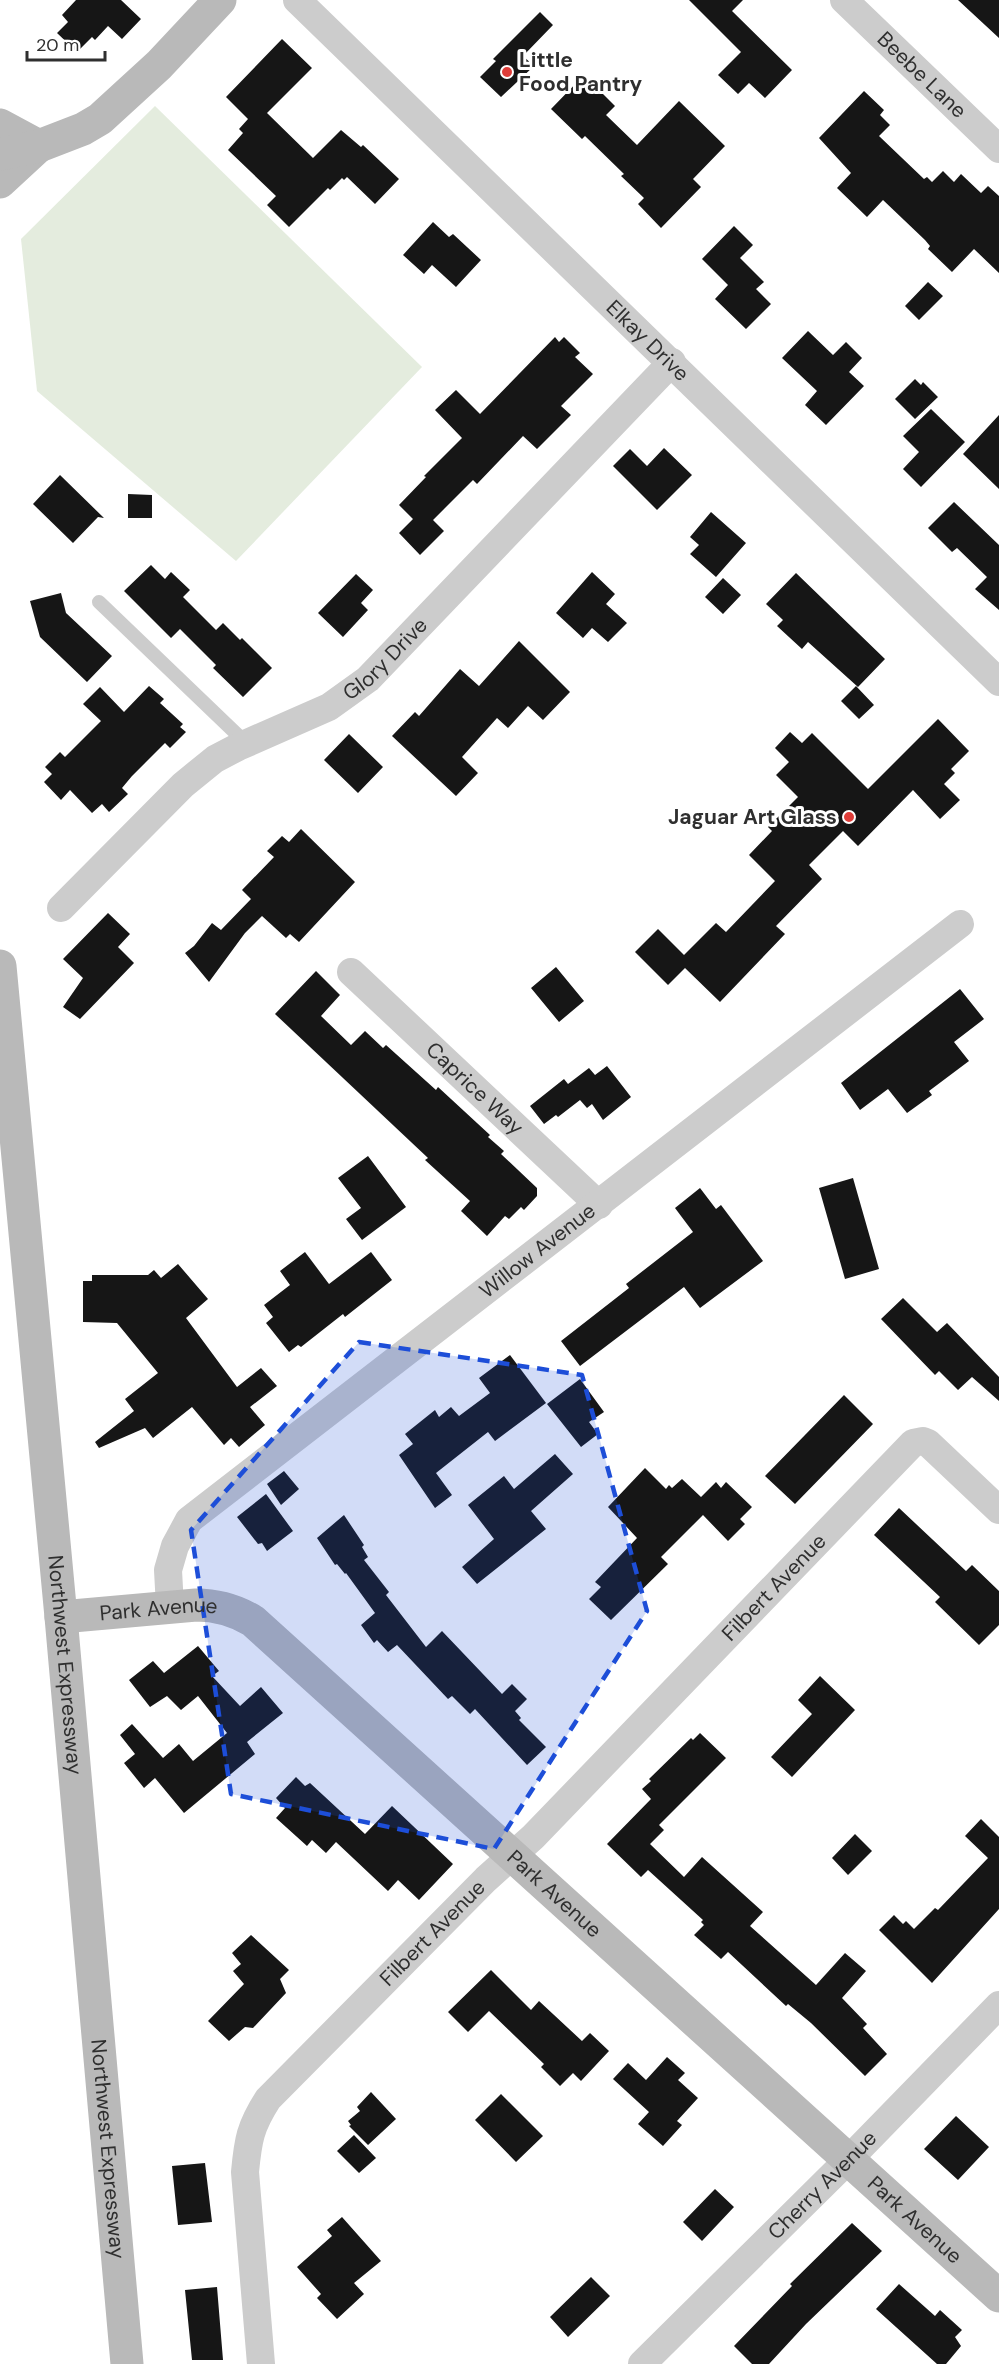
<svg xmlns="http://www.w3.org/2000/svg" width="999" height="2364" viewBox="0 0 999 2364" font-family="'DM Sans',sans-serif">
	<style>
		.green { fill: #e4ecde }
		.building { fill: #161616 }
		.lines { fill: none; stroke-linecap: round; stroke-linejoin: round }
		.lane { stroke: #ccc; stroke-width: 14 }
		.street { stroke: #ccc; stroke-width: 28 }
		.secondary { stroke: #b9b9b9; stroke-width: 33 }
		.marked { fill: #1d4ed8; fill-opacity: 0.2; stroke: #1d4ed8; stroke-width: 4.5; stroke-dasharray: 12 8; stroke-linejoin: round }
		.poi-dot { fill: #df3d39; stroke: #fff; stroke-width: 2 }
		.labels { text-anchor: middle; stroke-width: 6; stroke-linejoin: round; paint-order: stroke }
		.poi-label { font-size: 21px; font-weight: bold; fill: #2f2f2f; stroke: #fff; text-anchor: start }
		.street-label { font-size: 21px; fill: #2f2f2f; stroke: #fff }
	</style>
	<rect width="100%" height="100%" fill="#fff"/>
	<!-- green -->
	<path class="green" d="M155,106L422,367L236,561L37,391L21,239Z"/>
	<!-- building -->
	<path class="building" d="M76,0H121L141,19L122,39L108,26L95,40L92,37L77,52L57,33L68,22L62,15Z
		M689,0H743L732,11L792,70L765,98L749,83L738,94L718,75L741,52Z
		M958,0H999V38Z
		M540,12L553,25L523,56L534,66L501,97L480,77L496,61L493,59Z
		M282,39L312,68L267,113L313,158L341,130L361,147L363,145L399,179L375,204L347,177L344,180L342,178L330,190L328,188L289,227L267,205L276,196L228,150L243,133L239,129L248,119L226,97Z
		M584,75L615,106L606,115L637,145L679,101L725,146L693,179L701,187L661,228L638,204L644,198L621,176L624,174L585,136L582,139L551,109Z
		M864,91L884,110L880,115L890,125L879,136L924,179L927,177L932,182L943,171L954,182L961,174L981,193L988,186L999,196V273L974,249L952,272L928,249L930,246L925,240L883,200L867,217L837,188L851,173L819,138Z
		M433,222L449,237L453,234L481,260L456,287L432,265L424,274L403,255Z
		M734,226L753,245L740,258L764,282L756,289L771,304L746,329L715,299L728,285L702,259Z
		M928,282L943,296L919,320L905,306Z
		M808,331L833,355L846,342L862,358L849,372L864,386L826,425L805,405L817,391L782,358Z
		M555,337L559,342L564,337L580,353L575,357L593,374L561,406L571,415L537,449L523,436L477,484L473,480L433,520L444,531L420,555L399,533L413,519L399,505L426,477L424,476L462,438L435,410L456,390L480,414Z
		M915,379L921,385L923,382L938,397L915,419L895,399Z
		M931,409L965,442L921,487L903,469L919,452L903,436Z
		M999,415V489L963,454Z
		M664,448L692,475L657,510L613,466L630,449L647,466Z
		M60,475L104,518L98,517L73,543L33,504Z
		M128,494L152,495V518H128Z
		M954,502L999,545V610L975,589L987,577L957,548L952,552L928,528Z
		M711,512L746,543L716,577L690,554L699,545L690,537Z
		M151,565L165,579L171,572L190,590L183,597L216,630L223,623L240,640L242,638L272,668L243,697L213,668L216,665L180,629L171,638L124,591Z
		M592,572L615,594L606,604L627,623L608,642L592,628L583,638L556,613Z
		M796,573L885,659L858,687L808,642L802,649L777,626L783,620L766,604Z
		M356,574L373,590L361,603L368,610L343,637L318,613Z
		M723,578L741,595L723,614L705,597Z
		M61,593L66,613L112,656L87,682L40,637L30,601Z
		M519,641L570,692L543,720L528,706L508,728L497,718L462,757L478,773L456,796L392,736L415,712L419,716L460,669L479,686Z
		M149,686L164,699L160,703L183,724L180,727L186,732L170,748L165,743L132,776L122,788L128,794L109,812L102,804L92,813L70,790L61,800L44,782L52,774L45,767L60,752L65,757L101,721L83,704L100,687L124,712Z
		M856,686L874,705L859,719L841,701Z
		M938,719L969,751L951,769L955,773L944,784L960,800L940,819L913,790L858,846L843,831L809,865L822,879L776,926L785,934L720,1002L685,968L668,985L635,952L658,929L684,955L716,923L726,932L775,881L749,855L772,831L768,827L798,797L776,775L789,762L775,748L790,732L802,743L812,733L868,789Z
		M349,734L383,767L358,793L324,760Z
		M301,829L355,882L299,942L290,934L286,938L262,916L245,933L209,982L185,953L194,946L212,923L221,930L251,899L242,890L274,857L267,851L282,836L289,842Z
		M108,913L130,934L118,947L134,963L80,1019L63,1007L83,978L63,959Z
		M556,967L584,1001L559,1022L531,988Z
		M316,971L340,995L321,1016L351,1045L365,1031L383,1048L386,1045L436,1090L438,1087L490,1135L488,1137L504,1151L501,1154L537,1188V1196L524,1210L521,1207L509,1219L505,1216L487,1236L461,1211L470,1201L425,1160L428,1158L275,1014Z
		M960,989L984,1019L954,1042L969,1061L929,1091L932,1095L907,1113L888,1089L860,1110L841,1083Z
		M607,1066L631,1097L603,1120L592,1104L587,1108L580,1100L558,1117L556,1115L544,1124L530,1106L564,1079L568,1084L589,1068L595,1075Z
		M368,1156L406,1207L362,1240L346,1219L361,1208L338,1178Z
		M853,1178L879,1269L845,1279L819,1188Z
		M700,1188L716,1209L721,1205L763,1261L700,1308L684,1287L580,1366L561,1341L629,1288L626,1284L693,1232L675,1208Z
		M305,1252L329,1284L371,1252L392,1280L345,1317L343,1314L301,1347L298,1345L289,1352L266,1323L273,1317L264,1305L290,1285L280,1271Z
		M178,1264L208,1299L186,1318L237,1387L261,1368L277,1386L250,1407L265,1425L239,1447L231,1438L224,1445L192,1407L153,1438L145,1428L99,1448L95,1442L134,1411L125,1399L158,1373L117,1323L83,1322V1281H92V1275H148L154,1270L161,1278Z
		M903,1298L937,1332L947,1323L999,1377V1401L972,1377L958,1390L939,1371L935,1375L881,1319Z
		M510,1355L546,1403L495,1441L488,1432L436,1473L452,1495L435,1508L399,1455L413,1444L405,1434L435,1410L439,1417L451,1407L459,1416L490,1393L479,1378Z
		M580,1379L604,1412L589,1422L598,1434L581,1447L547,1404Z
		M844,1395L873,1424L795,1504L765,1476Z
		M555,1454L573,1474L531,1511L546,1529L477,1584L462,1567L494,1539L468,1505L504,1476L514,1489Z
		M645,1468L666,1489L669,1485L672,1488L682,1479L701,1497L716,1482L721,1488L726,1482L752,1507L740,1519L745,1524L728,1541L703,1515L661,1557L668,1564L611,1620L589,1599L601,1587L595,1582L637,1538L608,1507Z
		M284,1471L299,1489L281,1505L267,1484Z
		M266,1494L293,1531L267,1551L262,1543L258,1544L237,1517Z
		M899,1508L966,1571L972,1565L999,1591V1625L979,1645L935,1602L940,1597L874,1535Z
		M344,1515L364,1545L362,1547L368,1557L364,1560L389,1592L386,1595L426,1647L442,1631L502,1694L512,1684L527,1699L515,1711L521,1718L519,1720L546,1747L527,1765L475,1709L470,1714L452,1696L448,1699L397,1645L388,1652L377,1640L374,1643L361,1625L375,1613L346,1573L345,1574L337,1564L335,1565L317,1538Z
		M198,1646L219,1671L212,1676L240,1706L261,1687L283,1713L247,1742L255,1754L184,1813L155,1778L144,1788L124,1763L135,1754L120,1735L132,1724L163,1758L179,1744L193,1761L227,1733L198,1696L181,1710L167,1696L150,1707L129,1680L153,1661L164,1673Z
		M820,1676L855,1710L792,1777L771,1757L812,1714L798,1700Z
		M700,1733L726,1758L659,1825L664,1830L650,1844L684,1877L702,1857L763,1912L750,1926L816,1985L845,1953L866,1971L842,1998L867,2024L863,2028L887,2054L865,2076L811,2023L788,2004L786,2006L728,1952L721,1959L694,1935L704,1925L701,1922L703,1920L648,1870L641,1877L607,1844L651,1799L642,1789L651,1781L649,1779L691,1738L693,1740Z
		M296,1777L305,1786L310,1783L365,1834L392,1806L453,1864L419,1900L398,1880L388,1891L336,1842L326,1853L312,1840L307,1846L276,1818L285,1808L276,1798Z
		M981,1819L999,1837V1909L932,1983L879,1930L894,1915L903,1924L906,1921L914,1929L935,1908L938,1910L988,1858L965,1836Z
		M855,1834L872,1851L848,1875L832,1858Z
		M251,1935L289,1970L280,1979L286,1993L253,2028L245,2027L229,2041L208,2021L244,1984L233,1971L241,1964L232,1953Z
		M491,1970L531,2010L539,2001L582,2041L590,2033L609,2051L581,2081L573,2073L560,2086L541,2067L544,2064L489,2011L468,2032L448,2012Z
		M667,2057L685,2073L678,2080L698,2098L677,2121L682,2125L663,2146L638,2124L649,2112L613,2079L628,2063L646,2080Z
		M371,2092L396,2119L368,2145L349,2126L351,2125L348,2121L360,2111L357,2107Z
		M501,2094L543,2136L516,2162L475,2120Z
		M956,2116L989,2147L958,2180L924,2149Z
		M354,2135L376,2158L359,2173L337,2151Z
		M205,2163L212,2222L178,2225L172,2166Z
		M715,2189L734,2207L702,2241L683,2222Z
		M342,2217L381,2261L354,2283L364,2294L337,2319L317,2298L321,2294L297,2267L332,2236L327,2230Z
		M852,2223L882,2251L806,2324L769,2364H752L734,2346L792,2286L790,2284Z
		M591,2277L610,2296L568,2337L550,2317Z
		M899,2284L935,2316L940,2310L962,2330L955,2337L961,2346L946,2364H937L876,2309Z
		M217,2287L223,2360H192L185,2290Z"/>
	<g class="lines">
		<!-- lane -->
		<path class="lane" d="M99,602L246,743"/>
		<!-- street -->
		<g class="street">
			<path id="s1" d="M297,0L999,682"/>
			<path id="s2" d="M844,0L999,149"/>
			<path id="s3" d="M61,908L183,785L215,759L238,747L329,707L368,679L672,362"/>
			<path id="s4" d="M351,972L599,1205"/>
			<path id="s5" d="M170,1607L168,1570L175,1546L189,1520L960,924"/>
			<path id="s6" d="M261,2364L245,2172C248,2140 250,2127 268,2099L486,1879L533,1837L913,1443L923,1441L928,1443L999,1510"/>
			<path id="s7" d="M642,2364L848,2160L999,2005"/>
		</g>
		<!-- secondary -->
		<g class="secondary">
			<path d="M0,125L39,146L0,182"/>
			<path d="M0,154L39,146L83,129L100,119L159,65L220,0"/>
			<path id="s8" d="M0,966L61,1617L127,2364"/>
			<path id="s9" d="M61,1617L196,1605C217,1605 235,1610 253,1621L999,2296"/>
		</g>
	</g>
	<!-- marked area -->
	<path class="marked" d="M359,1342L582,1375L647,1611L494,1849L231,1794L191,1530Z"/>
	<!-- markers -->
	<g class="poi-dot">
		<circle cx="507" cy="72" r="6"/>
		<circle cx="849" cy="817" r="6"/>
	</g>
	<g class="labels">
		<!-- poi labels -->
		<g class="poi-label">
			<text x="519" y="67">Little<tspan x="519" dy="24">Food Pantry</tspan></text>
			<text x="837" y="824" text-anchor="end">Jaguar Art Glass</text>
		</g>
		<!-- street labels -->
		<g class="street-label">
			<text dy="7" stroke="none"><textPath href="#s2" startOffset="108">Beebe Lane</textPath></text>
			<text dy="7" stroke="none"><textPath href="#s1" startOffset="489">Elkay Drive</textPath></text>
			<text dy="7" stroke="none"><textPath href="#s3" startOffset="414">Glory Drive</textPath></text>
			<text dy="7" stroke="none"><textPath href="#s4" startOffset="170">Caprice Way</textPath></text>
			<text dy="7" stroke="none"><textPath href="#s5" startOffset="532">Willow Avenue</textPath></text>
			<text dy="7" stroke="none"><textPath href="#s6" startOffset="990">Filbert Avenue</textPath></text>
			<text dy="7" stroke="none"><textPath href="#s9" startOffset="98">Park Avenue</textPath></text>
			<text dy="7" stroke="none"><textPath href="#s8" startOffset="702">Northwest Expressway</textPath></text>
			<text dy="7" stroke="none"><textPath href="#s9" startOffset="602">Park Avenue</textPath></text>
			<text dy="7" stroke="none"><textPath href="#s6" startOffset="504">Filbert Avenue</textPath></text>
			<text dy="7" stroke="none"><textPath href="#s8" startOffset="1188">Northwest Expressway</textPath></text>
			<text dy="7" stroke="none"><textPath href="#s7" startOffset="254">Cherry Avenue</textPath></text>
			<text dy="7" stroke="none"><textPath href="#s9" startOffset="1088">Park Avenue</textPath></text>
		</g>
	</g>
	<!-- scale -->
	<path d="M27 51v9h78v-9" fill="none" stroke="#2f2f2f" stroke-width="3"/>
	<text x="36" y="51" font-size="18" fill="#2f2f2f" stroke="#ffffff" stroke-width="4.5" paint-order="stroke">20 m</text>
</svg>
